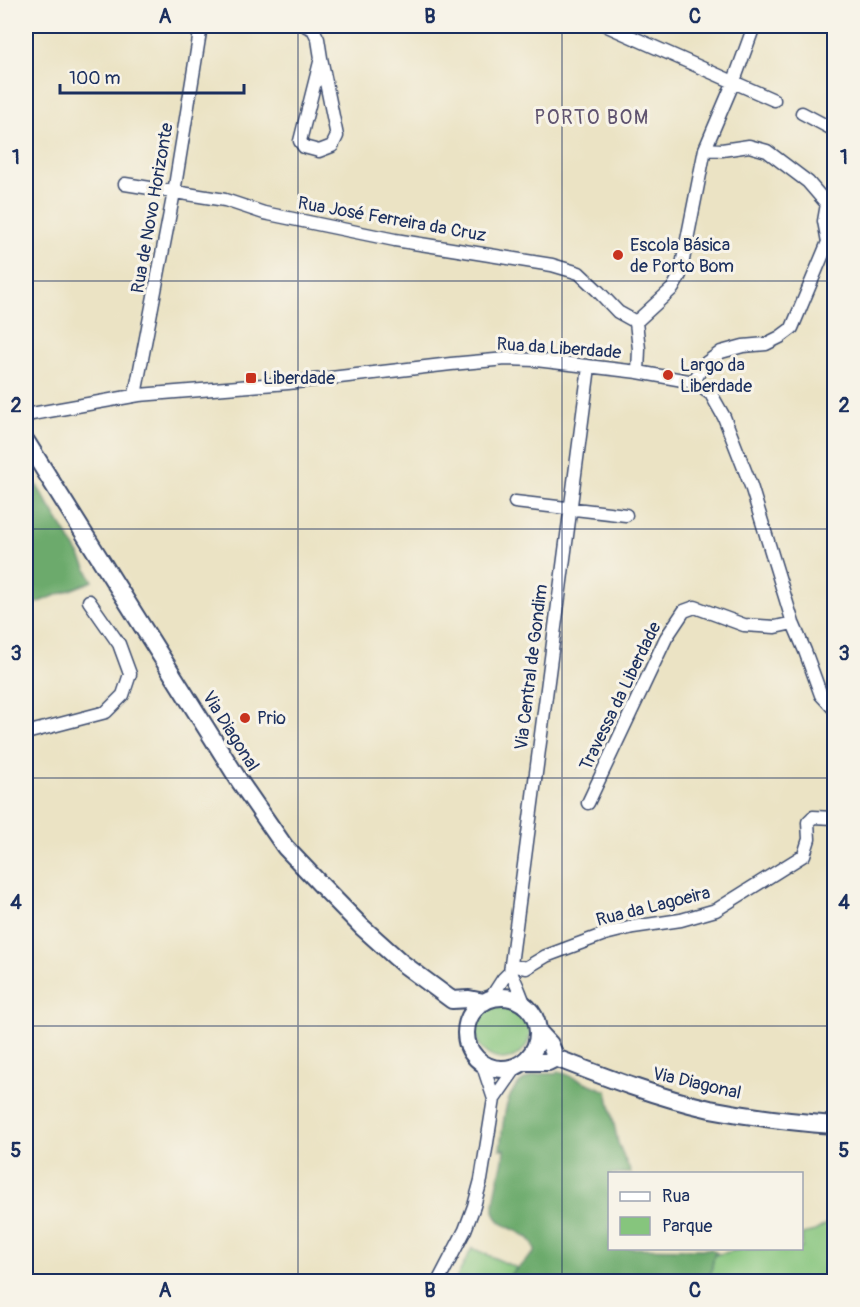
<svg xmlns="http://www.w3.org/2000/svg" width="860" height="1307" viewBox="0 0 860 1307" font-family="Pangolin,sans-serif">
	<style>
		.green { fill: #86c57d; stroke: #507a6e; stroke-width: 1.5 }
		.forest { fill: #6caa6c; stroke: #446c65; stroke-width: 1.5 }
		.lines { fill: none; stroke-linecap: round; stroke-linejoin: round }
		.minor-casing { stroke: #3a4a6d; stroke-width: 15 }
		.secondary-casing { stroke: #3a4a6d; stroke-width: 20 }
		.minor { stroke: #fff; stroke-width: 12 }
		.secondary { stroke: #fff; stroke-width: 16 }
		.grid { fill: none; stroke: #1b2f5e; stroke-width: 1.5; stroke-opacity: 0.55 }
		.poi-dot { fill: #c8321e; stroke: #f7f3e8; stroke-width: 2 }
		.labels { text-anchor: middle; stroke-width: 6; stroke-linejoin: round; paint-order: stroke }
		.street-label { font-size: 18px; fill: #1b2f5e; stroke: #f7f3e8 }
		.poi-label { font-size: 18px; fill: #1b2f5e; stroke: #f7f3e8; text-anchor: start }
		.neighbourhood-label { font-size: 20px; letter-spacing: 1.5px; fill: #605470; stroke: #f7f3e8 }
		.neatline { fill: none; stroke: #1b2f5e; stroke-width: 2 }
		.grid-label { font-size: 20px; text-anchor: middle; font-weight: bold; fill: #1b2f5e }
	</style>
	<rect width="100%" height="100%" fill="#f7f3e8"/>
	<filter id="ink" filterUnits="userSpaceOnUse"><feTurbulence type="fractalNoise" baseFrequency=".0167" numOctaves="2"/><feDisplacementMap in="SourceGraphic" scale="12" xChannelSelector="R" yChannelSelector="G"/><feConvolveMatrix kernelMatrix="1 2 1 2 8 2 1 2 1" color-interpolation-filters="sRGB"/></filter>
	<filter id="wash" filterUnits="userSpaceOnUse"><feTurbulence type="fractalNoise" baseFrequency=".008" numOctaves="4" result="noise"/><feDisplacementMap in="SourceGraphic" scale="24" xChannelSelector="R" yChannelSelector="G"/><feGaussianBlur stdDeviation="1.35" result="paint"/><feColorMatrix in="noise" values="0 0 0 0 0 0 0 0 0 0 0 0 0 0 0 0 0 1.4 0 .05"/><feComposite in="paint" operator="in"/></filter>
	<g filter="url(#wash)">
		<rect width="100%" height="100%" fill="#ebe3c4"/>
		<!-- green -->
		<path class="green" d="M476 1032a27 27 0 1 1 54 0a27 27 0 1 1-54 0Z
			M834,1219V1281L709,1282L714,1255L743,1249L802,1248V1234L815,1231Z
			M472,1248L517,1268L504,1281H455Z"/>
		<!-- forest -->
		<path class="forest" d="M26,468L80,556L93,581L26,607Z
			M558,1071L607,1091L618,1143L631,1173L610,1174V1248L711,1249L717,1253L714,1255L709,1281H504L535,1252C534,1228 499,1233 494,1211C492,1202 502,1167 504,1155L505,1149H500C504,1122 502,1086 533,1076C540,1073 548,1073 556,1074Z"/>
	</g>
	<g filter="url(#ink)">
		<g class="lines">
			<defs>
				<path id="minor" d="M306,26L313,29L318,39L321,58L300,141L304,147L319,151L332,146L337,136L321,58
					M607,26L774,100
					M802,113L834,130
					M705,149L722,150L749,146L767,151L808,182L827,204
					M125,184L225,200L264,213L395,240L552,265L579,273L598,291L618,312L636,322
					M636,322L673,288L680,275L705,149L734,81L754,26
					M636,322L639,349L638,372
					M694,382L703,365L721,352L743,346L766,344L780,337L792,328L828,242L824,221L827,204L834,191
					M135,395L174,192L201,26
					M26,415L139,395L288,383L451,364L506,359L536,360L638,372L694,382L711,394L724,417L751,486L793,623L805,651L821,695L834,709
					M515,502L626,515
					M26,733L106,712L123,695L130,674L119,644L89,601
					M588,803L666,638L684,611L695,607L744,625L775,627L793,623
					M511,965L526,968L546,956L605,934L633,927L681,920L716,910L804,855L809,839L808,822L813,817L834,818
					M510,972C517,982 520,994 525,1005
					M490,999L503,979L510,972L589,367
					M494,1099L517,1066
					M438,1282L465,1230L474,1206L481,1180L494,1099L482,1063"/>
				<path id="secondary" d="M26,441L240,782L285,847L323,887L362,927L402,963L452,1000L469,999L484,1002
					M466 1033a36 36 0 1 1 72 0a36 36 0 1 1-72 0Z
					M538,1031L550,1044L556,1058C607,1078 657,1097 710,1109C751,1117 793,1122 834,1125
					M523,1062H548L556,1058"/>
			</defs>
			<!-- minor casing -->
			<use href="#minor" class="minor-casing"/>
			<!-- secondary casing -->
			<use href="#secondary" class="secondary-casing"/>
			<!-- minor -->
			<use href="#minor" class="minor"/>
			<!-- secondary -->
			<use href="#secondary" class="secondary"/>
		</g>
	</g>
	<!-- grid -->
	<path class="grid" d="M298,26V1282M562,26V1282M26,281H834M26,529H834M26,778H834M26,1026H834"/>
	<!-- markers -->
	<g class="poi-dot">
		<circle cx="618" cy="255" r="6"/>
		<circle cx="668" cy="375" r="6"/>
		<rect x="245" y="372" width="12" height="12" rx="3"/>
		<circle cx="245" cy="718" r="6"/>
	</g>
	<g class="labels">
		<!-- street labels -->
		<g class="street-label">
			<text transform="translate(152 208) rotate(-80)" y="6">Rua de Novo Horizonte</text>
			<text transform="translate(392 219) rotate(10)" y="6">Rua José Ferreira da Cruz</text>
			<text transform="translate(559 348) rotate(4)" y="6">Rua da Liberdade</text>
			<text transform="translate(531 667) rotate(-83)" y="6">Via Central de Gondim</text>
			<text transform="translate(620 696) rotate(-64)" y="6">Travessa da Liberdade</text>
			<text transform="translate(231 731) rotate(58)" y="6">Via Diagonal</text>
			<text transform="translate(653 906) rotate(-14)" y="6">Rua da Lagoeira</text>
			<text transform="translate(697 1083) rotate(13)" y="6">Via Diagonal</text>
		</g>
		<!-- poi labels -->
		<g class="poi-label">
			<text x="630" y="251">Escola Básica<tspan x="630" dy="21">de Porto Bom</tspan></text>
			<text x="680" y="371">Largo da<tspan x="680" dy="21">Liberdade</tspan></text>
			<text x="263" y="384">Liberdade</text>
			<text x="257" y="724">Prio</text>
		</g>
		<!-- neighbourhood labels -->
		<g class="neighbourhood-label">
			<text x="592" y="124">PORTO BOM</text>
		</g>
	</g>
	<!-- margin -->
	<rect width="860" height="1307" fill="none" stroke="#f7f3e8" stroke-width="66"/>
	<!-- legend -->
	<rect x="608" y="1172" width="195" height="78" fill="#f7f3e8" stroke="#9fa5b1" stroke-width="1.5"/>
	<rect x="620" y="1192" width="30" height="9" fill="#ffffff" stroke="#9fa5b1" stroke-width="1.5"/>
	<text x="662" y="1202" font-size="18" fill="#1b2f5e">Rua</text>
	<rect x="620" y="1217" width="30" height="18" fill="#86c57d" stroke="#9fa5b1" stroke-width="1.5"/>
	<text x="662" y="1232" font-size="18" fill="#1b2f5e">Parque</text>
	<!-- scale -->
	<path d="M60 84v9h184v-9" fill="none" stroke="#1b2f5e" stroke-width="3"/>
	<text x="69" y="84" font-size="18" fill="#1b2f5e" stroke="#f7f3e8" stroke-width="4.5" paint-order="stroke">100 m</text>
	<rect x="33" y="33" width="794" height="1241" class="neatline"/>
	<g class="grid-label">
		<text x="165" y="23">A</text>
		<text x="430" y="23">B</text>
		<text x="695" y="23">C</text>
		<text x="16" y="164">1</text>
		<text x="844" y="164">1</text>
		<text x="16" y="412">2</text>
		<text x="844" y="412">2</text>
		<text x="16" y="660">3</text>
		<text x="844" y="660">3</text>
		<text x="16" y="909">4</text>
		<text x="844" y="909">4</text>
		<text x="16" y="1157">5</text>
		<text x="844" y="1157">5</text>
		<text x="165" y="1297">A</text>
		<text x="430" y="1297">B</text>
		<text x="695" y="1297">C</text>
	</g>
</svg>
